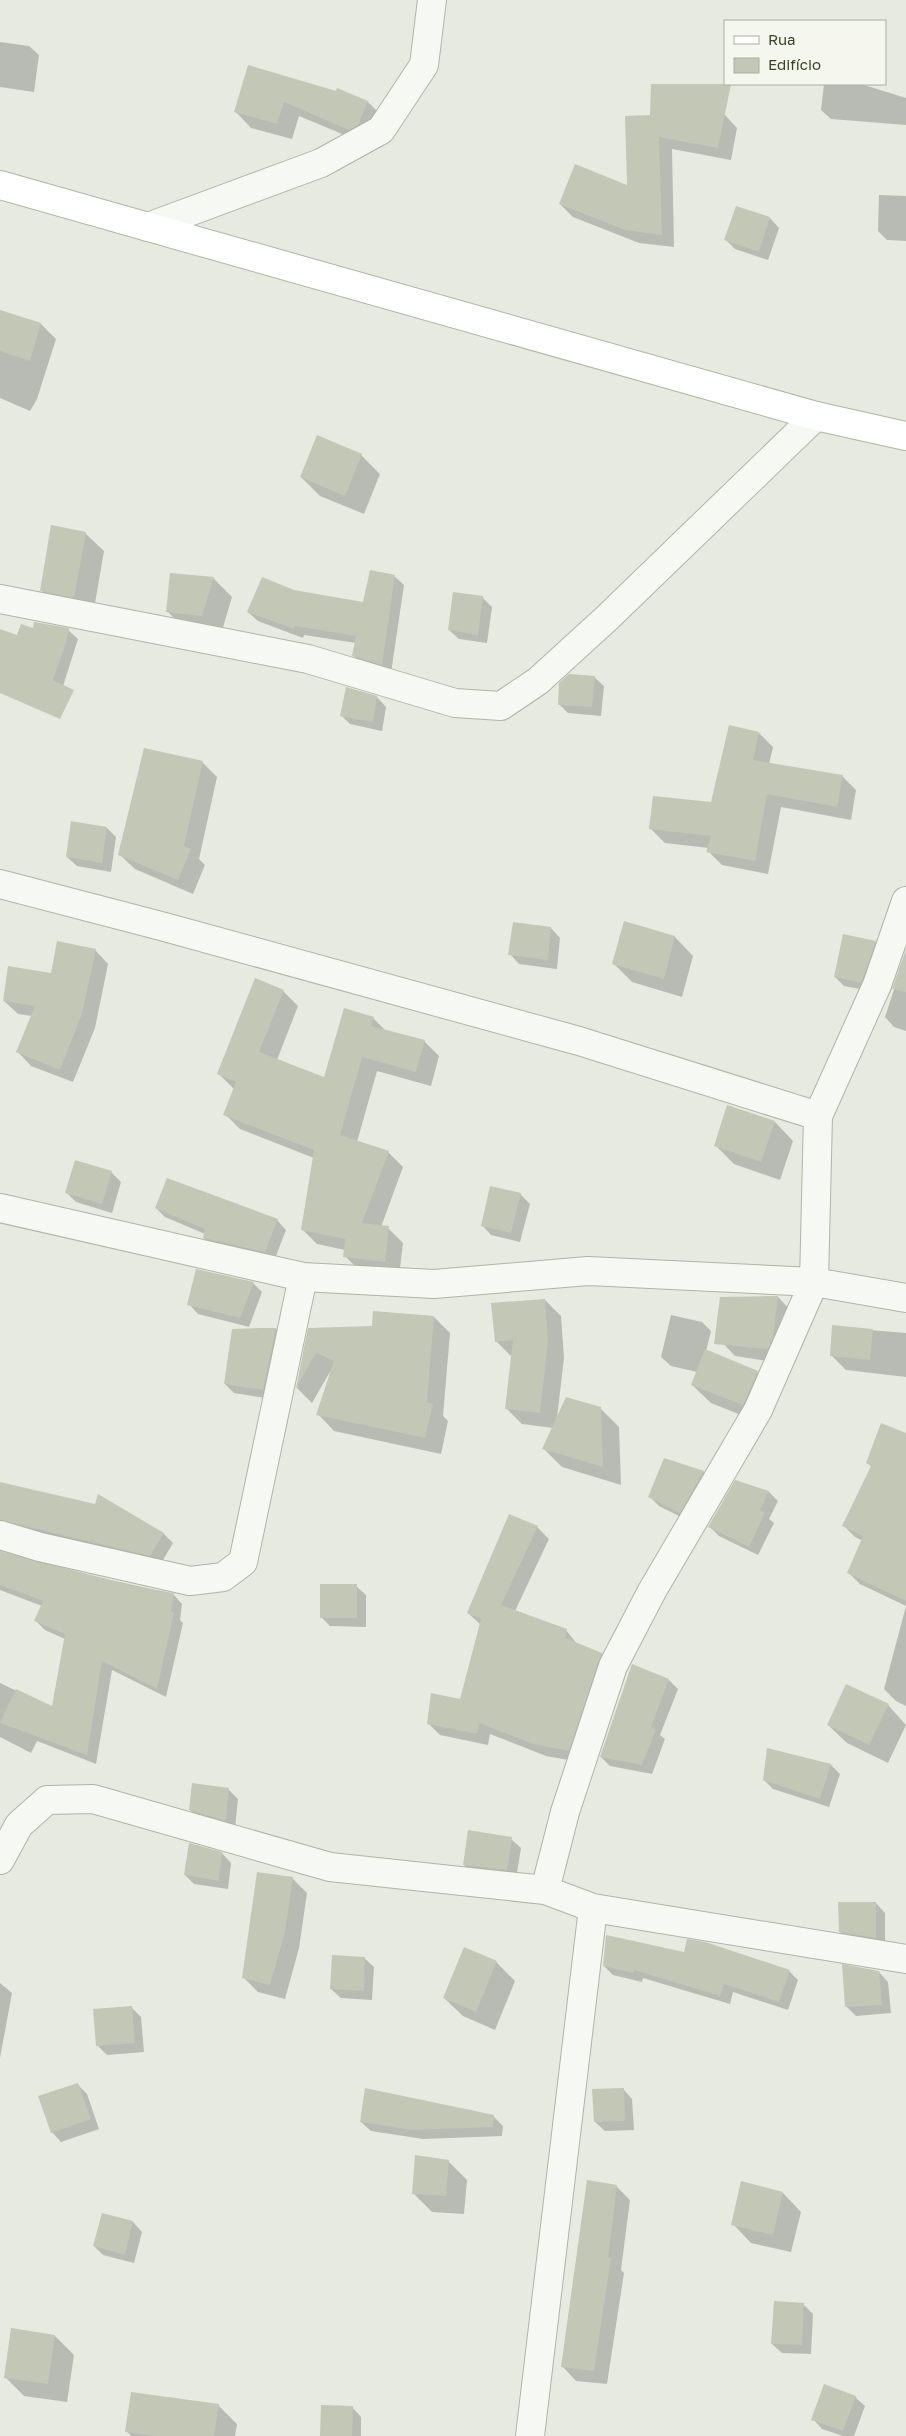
<svg xmlns="http://www.w3.org/2000/svg" width="906" height="2436" viewBox="0 0 906 2436" font-family="'Golos Text',sans-serif">
	<style>
		.shadow { fill: #0003 }
		.building { fill: #c2c7b6 }
		.lines { fill: none; stroke-linecap: round; stroke-linejoin: round }
		.minor-casing { stroke: #b0b4a5; stroke-width: 30 }
		.major-casing { stroke: #b0b69e; stroke-width: 30 }
		.minor { stroke: #f6f8f3; stroke-width: 28 }
		.major { stroke: #fff; stroke-width: 28 }
	</style>
	<rect width="100%" height="100%" fill="#e7eae0"/>
	<!-- shadow -->
	<path class="shadow" d="M0,42L29,46L39,55L34,92L0,87Z
		M249,67L368,102L383,117L366,144L299,116L292,139L251,128L236,112Z
		M824,84H861L906,98V125L831,119L821,110Z
		M725,115L737,128L731,160L672,149L674,247L639,243L573,217L560,204L629,186L627,117Z
		M879,195L906,196V241L887,240L878,231Z
		M770,218L779,228L768,260L735,249L725,239Z
		M0,311L41,324L56,339L37,399L30,411L0,398Z
		M361,455L380,474L364,514L320,496L301,477Z
		M85,533L104,551L93,615L60,609L41,590Z
		M394,576L404,585L391,673L363,665L353,655L356,643L304,635L303,638L258,621L248,612L294,592L364,603Z
		M213,578L232,597L221,634L186,630L168,612Z
		M482,597L492,607L487,643L459,639L449,630Z
		M34,630H68L78,639L63,686L18,672Z
		M594,677L604,686L601,716L568,713L559,704Z
		M377,697L386,707L382,731L350,724L341,715Z
		M759,733L773,747L769,764L842,776L856,790L851,820L781,807L768,874L722,865L708,851L709,848L665,843L651,829L712,803Z
		M202,762L217,777L199,859L205,865L193,894L135,869L119,854Z
		M107,828L116,837L111,872L77,866L67,857Z
		M625,923L675,937L693,956L682,997L632,982L613,963Z
		M551,928L560,938L557,969L519,964L510,954Z
		M875,942L884,952L870,991L844,986L835,977Z
		M95,950L108,964L95,1028L73,1082L31,1066L18,1052L32,1016L18,1014L4,1001Z
		M906,953V1031L894,1027L885,1017Z
		M283,991L298,1006L277,1060L325,1079L373,1018L387,1032L424,1041L439,1056L431,1086L377,1071L357,1142L388,1152L403,1167L381,1227L388,1228L403,1243L399,1276L360,1271L345,1256V1250L317,1244L302,1229L314,1158L240,1129L225,1114L234,1089L219,1074Z
		M775,1122L793,1141L780,1180L734,1164L715,1145Z
		M111,1172L121,1182L112,1213L76,1202L67,1193Z
		M520,1194L530,1204L520,1242L491,1235L482,1225Z
		M156,1208L277,1220L286,1230L274,1261L213,1247L204,1238L205,1234L165,1217Z
		M253,1283L262,1292L249,1327L198,1314L189,1304Z
		M778,1297L796,1316L788,1364L735,1356L717,1337Z
		M545,1300L561,1316L564,1358L557,1418L600,1408L619,1427L621,1485L562,1467L543,1448L553,1428L522,1424L506,1408L512,1357L496,1341Z
		M671,1315L702,1322L711,1331L706,1351L757,1372L776,1391L761,1423L711,1403L692,1385L697,1372L671,1366L661,1357Z
		M434,1317L450,1333L443,1416L448,1421L441,1454L334,1431L318,1414L331,1370L312,1403L297,1388L309,1329L373,1328Z
		M833,1327L906,1333V1377L846,1370L831,1355Z
		M276,1329L285,1339L272,1399L234,1393L225,1384L233,1330Z
		M906,1435V1706L896,1701L884,1689L906,1606L860,1584L849,1573L863,1541L855,1537L844,1526L872,1467L867,1462Z
		M665,1459L704,1472L713,1481L689,1521L659,1506L650,1497Z
		M736,1482L769,1492L778,1501L769,1519L774,1523L758,1555L719,1536L709,1526Z
		M0,1493L96,1505L99,1496L164,1534L173,1543L160,1565L0,1529Z
		M537,1527L549,1539L515,1611L566,1630L577,1644L602,1654L613,1665L580,1762L546,1756L490,1734L488,1745L440,1735L429,1724L461,1700L481,1625L468,1613Z
		M0,1553L35,1563L173,1594L182,1604L180,1620L183,1623L166,1697L112,1670L96,1764L37,1741L31,1753L0,1737V1683L53,1708L65,1639L45,1630L36,1621L42,1606L0,1590Z
		M356,1586L366,1595V1627L330,1626L321,1617Z
		M669,1680L678,1689L660,1735L665,1739L652,1774L610,1766L601,1757Z
		M888,1705L906,1725L888,1763L847,1743L828,1725Z
		M768,1750L831,1765L840,1774L829,1807L773,1789L764,1780Z
		M229,1790L238,1799L235,1829L200,1819L190,1810Z
		M511,1839L521,1848L516,1879L473,1874L464,1865Z
		M222,1853L231,1863L228,1889L194,1884L185,1875Z
		M292,1878L307,1893L299,1948L285,1999L258,1992L243,1977Z
		M876,1903L885,1913V1947L849,1941L840,1932Z
		M684,1954L789,1971L798,1980L788,2010L733,1992L730,2004L643,1978L642,1982L613,1975L604,1966Z
		M364,1958L374,1967L372,2000L341,1998L331,1989Z
		M496,1962L515,1981L495,2030L463,2016L444,1998Z
		M879,1972L888,1982L891,2013L856,2016L847,2007Z
		M0,1983L12,1993L0,2058Z
		M132,2008L141,2017L144,2052L107,2055L97,2045Z
		M77,2084L87,2094L99,2129L61,2142L52,2132Z
		M623,2089L632,2099L634,2130L605,2131L595,2122Z
		M493,2116L503,2126L502,2136L423,2139L371,2131L361,2122Z
		M448,2161L467,2180L464,2214L432,2212L413,2193Z
		M616,2186L630,2200L621,2270L624,2273L607,2384L576,2381L563,2367Z
		M783,2193L801,2212L791,2252L751,2243L733,2224Z
		M133,2222L142,2232L134,2263L103,2255L94,2246Z
		M804,2305L813,2314L811,2354L782,2353L772,2344Z
		M55,2336L74,2355L67,2402L24,2396L5,2377Z
		M132,2393L219,2406L237,2424L235,2436H131L127,2431Z
		M855,2397L865,2406L854,2436H843L822,2429L813,2419Z
		M352,2407L361,2417V2436H322Z"/>
	<!-- building -->
	<path class="building" d="M248,65L336,91L337,88L368,101L358,125L349,130L284,102L277,124L234,112Z
		M651,84H731L718,148L659,137L662,235L625,230L559,204L575,164L627,185L625,116L650,115Z
		M736,206L770,217L759,252L724,240Z
		M0,310L41,323L30,361L0,351Z
		M317,435L362,454L345,496L300,477Z
		M51,525L86,532L74,598L40,591Z
		M370,570L395,575L382,665L352,656L356,636L295,626L294,629L247,612L262,577L294,590L363,602Z
		M170,573L214,577L202,616L166,612Z
		M453,592L483,596L478,635L448,630Z
		M34,622L69,628L66,643L53,680L74,690L60,719L0,693V629L17,635L21,624L33,628Z
		M569,674L595,676L592,707L558,705L559,683Z
		M346,687L377,696L373,722L340,716Z
		M729,725L759,732L753,760L843,775L837,807L767,794L755,861L706,852L711,836L649,829L653,796L711,802Z
		M144,748L203,761L184,846L191,849L178,880L118,855Z
		M71,821L107,827L102,863L66,857Z
		M624,921L675,936L664,979L612,964Z
		M513,922L551,927L548,960L508,955Z
		M843,934L876,941L861,983L834,977Z
		M57,941L96,949L82,1014L60,1070L16,1052L35,1006L3,1001L8,966L51,973Z
		M906,949V992L892,989Z
		M255,978L284,990L259,1052L324,1077L344,1008L374,1017L371,1026L425,1040L416,1072L362,1057L340,1135L389,1151L362,1223L389,1226L385,1262L343,1257L345,1239L301,1230L314,1150L223,1115L236,1082L217,1074Z
		M727,1105L775,1121L761,1162L714,1146Z
		M75,1160L112,1171L102,1204L65,1193Z
		M167,1178L278,1219L265,1252L203,1238L205,1229L155,1208Z
		M490,1186L521,1193L511,1233L481,1226Z
		M196,1269L254,1282L240,1318L187,1305Z
		M778,1296L773,1337L768,1349L714,1344L720,1297Z
		M545,1299L548,1341L540,1413L505,1409L513,1340L495,1342L491,1303Z
		M373,1311L434,1316L427,1402L433,1404L425,1438L316,1415L334,1361L316,1353L296,1388L308,1328L372,1326Z
		M832,1325L873,1329L870,1360L830,1356Z
		M261,1328H276L263,1390L224,1384L232,1329Z
		M705,1349L758,1371L743,1405L691,1385Z
		M566,1397L601,1407L603,1467L542,1449Z
		M881,1423L906,1433V1601L847,1573L863,1536L842,1526L871,1466L866,1463Z
		M664,1458L704,1471L680,1513L648,1497Z
		M735,1480L769,1491L760,1510L765,1513L749,1547L708,1527Z
		M0,1482L95,1504L98,1494L164,1533L150,1556L0,1520Z
		M509,1514L538,1526L501,1605L567,1629L565,1638L602,1653L569,1751L533,1744L479,1723L477,1734L427,1724L431,1693L460,1699L481,1619L467,1613Z
		M0,1551L133,1586L174,1593L171,1611L174,1613L157,1689L102,1661L87,1755L0,1723L16,1689L52,1706L65,1634L34,1621L43,1601L0,1585Z
		M320,1584H357V1618H320Z
		M632,1664L669,1679L651,1727L656,1729L642,1765L600,1757Z
		M846,1684L889,1704L869,1745L827,1725Z
		M767,1748L831,1764L820,1799L763,1780Z
		M192,1783L229,1788L226,1821L189,1810Z
		M468,1830L512,1837L507,1870L463,1865Z
		M189,1843L222,1852L219,1881L184,1875Z
		M257,1872L293,1877L285,1932L270,1985L242,1978Z
		M838,1902H876V1938L839,1932Z
		M606,1935L684,1952L687,1939L705,1942L790,1970L779,2002L724,1984L720,1996L634,1970L633,1973L603,1966Z
		M464,1947L497,1961L476,2012L443,1998Z
		M332,1955L365,1957L364,1991L330,1989Z
		M842,1964L879,1971L882,2005L845,2007Z
		M132,2006L135,2043L96,2046L93,2009Z
		M78,2083L91,2119L51,2133L38,2096Z
		M365,2088L494,2115L493,2127L412,2130L360,2122Z
		M624,2088L625,2121L594,2122L592,2089Z
		M415,2155L449,2160L446,2196L412,2194Z
		M587,2180L617,2185L608,2258H611L594,2371L561,2367Z
		M741,2181L783,2192L773,2235L731,2225Z
		M102,2213L133,2221L125,2255L93,2246Z
		M774,2301L804,2303L802,2345L771,2344Z
		M11,2328L55,2335L48,2384L4,2378Z
		M824,2384L856,2396L843,2431L811,2420Z
		M131,2392L219,2404L214,2436H155L125,2432Z
		M321,2405L353,2406L352,2436H320Z"/>
	<g class="lines">
		<defs>
			<path id="minor" d="M148,227L321,163L381,130L424,65L432,0
				M0,599L308,659L455,703L501,706L538,681L607,618L816,416
				M0,884L161,926L579,1041L818,1116
				M0,1208L303,1277L434,1284L588,1271L814,1282L906,1298
				M0,1535L40,1547L190,1581L223,1577L243,1562L303,1277
				M0,1860L19,1825L47,1800L93,1799L330,1867L545,1890L593,1908L906,1959
				M545,1890L565,1812L613,1666L652,1591L758,1410L814,1282L818,1116L877,985L906,901
				M530,2436L593,1908"/>
			<path id="major" d="M0,185L816,416L906,436"/>
		</defs>
		<!-- minor casing -->
		<use href="#minor" class="minor-casing"/>
		<!-- major casing -->
		<use href="#major" class="major-casing"/>
		<!-- minor -->
		<use href="#minor" class="minor"/>
		<!-- major -->
		<use href="#major" class="major"/>
	</g>
	<!-- legend -->
	<rect x="724" y="20" width="162" height="65" fill="#f5f7ef" stroke="#aaaf9f"/>
	<rect x="734" y="36" width="25" height="8" fill="#ffffff" stroke="#aaaf9f"/>
	<text x="768" y="45" font-size="15" fill="#3a4227">Rua</text>
	<rect x="734" y="58" width="25" height="15" fill="#c2c7b6" stroke="#aaaf9f"/>
	<text x="768" y="70" font-size="15" fill="#3a4227">Edifício</text>
</svg>
